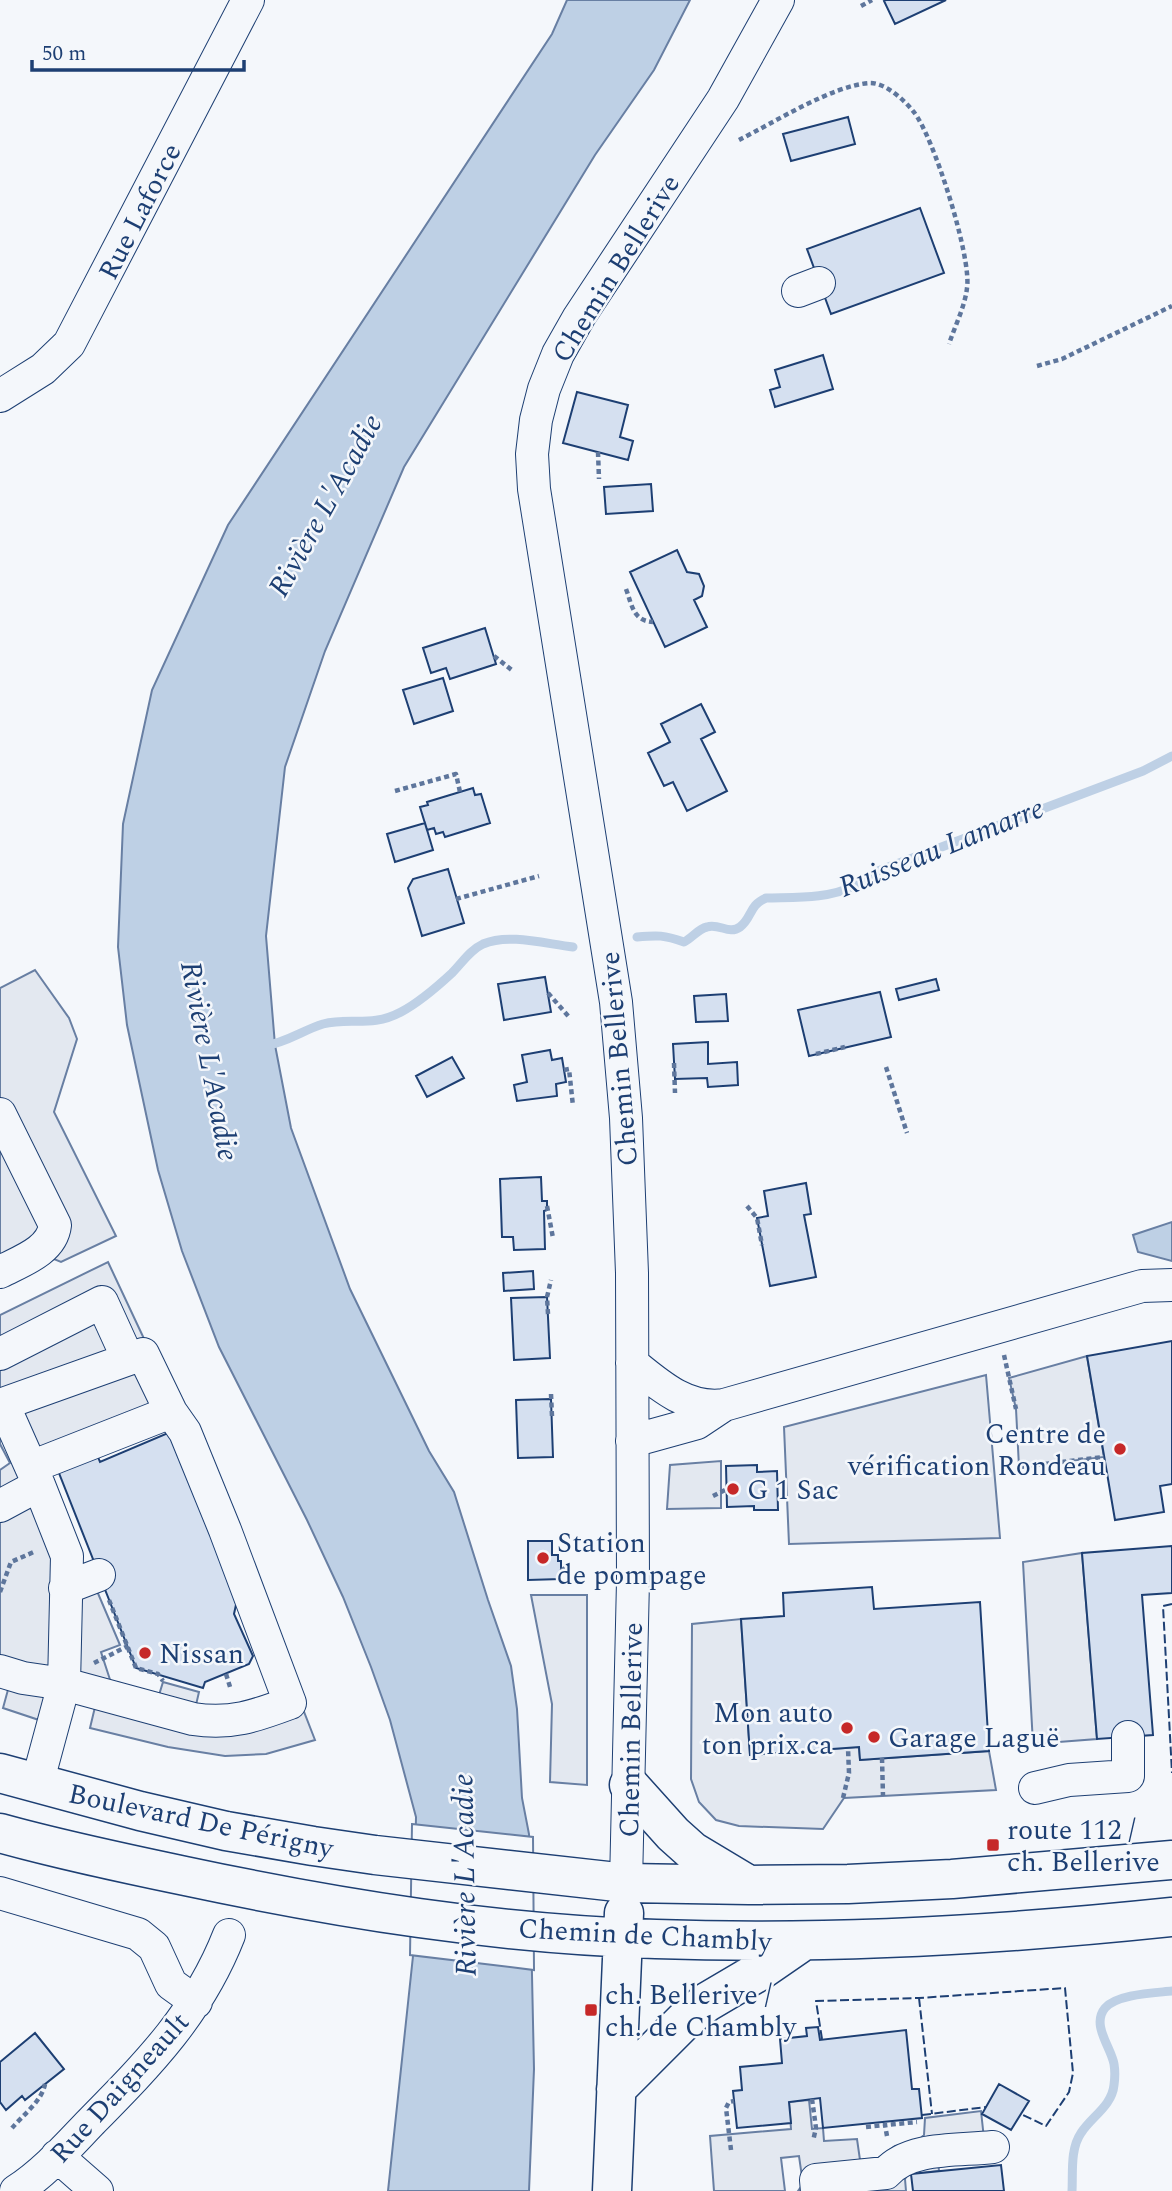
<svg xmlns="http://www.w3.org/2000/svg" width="1172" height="2191" viewBox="0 0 1172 2191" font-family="Spectral,serif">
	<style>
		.parking { fill: #e3e8f0; stroke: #687fa3; stroke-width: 2 }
		.water { fill: #bed0e5; stroke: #687fa3; stroke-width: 2 }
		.pier { fill: #f4f7fb; stroke: #687fa3; stroke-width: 2 }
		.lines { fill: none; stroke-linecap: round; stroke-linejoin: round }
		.stream { stroke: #bed0e5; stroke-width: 9 }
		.building { fill: #d5e0f0; stroke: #1d3f73; stroke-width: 2 }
		.minor-casing { stroke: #1d3f73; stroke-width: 34 }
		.major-casing { stroke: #1d3f73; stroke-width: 41 }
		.path { stroke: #5e769c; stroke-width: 4.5; stroke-dasharray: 5 3.5; stroke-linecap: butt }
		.minor { stroke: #f4f7fb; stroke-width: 32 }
		.major { stroke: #f4f7fb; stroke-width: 38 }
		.fence { stroke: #1d3f73; stroke-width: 2; stroke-dasharray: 9 3.5; stroke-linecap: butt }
		.poi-dot { fill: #c62828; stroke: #f4f7fb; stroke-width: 2.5 }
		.labels { text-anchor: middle; stroke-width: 5; stroke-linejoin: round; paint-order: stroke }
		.street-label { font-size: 28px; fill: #1d3f73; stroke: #f4f7fb }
		.poi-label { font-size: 28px; fill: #1d3f73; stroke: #f4f7fb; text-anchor: start }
		.water-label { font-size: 30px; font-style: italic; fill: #1d3f73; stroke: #f4f7fb }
	</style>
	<rect width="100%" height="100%" fill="#f4f7fb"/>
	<!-- parking -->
	<path class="parking" d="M35,970L69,1018L77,1039L54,1112L116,1236L61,1262L37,1252L0,1272V988Z
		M108,1262L146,1343L180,1408L32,1467L65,1547L97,1591L120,1645L101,1652L116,1698L155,1708L163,1682L199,1692L193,1718L299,1699L315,1740L266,1754L225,1756L168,1747L90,1728L95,1707L61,1698L39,1720L3,1708L12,1675L0,1671V1470L10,1463L0,1444V1315Z
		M1087,1356L1104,1457L1019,1467L1016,1409L1009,1378Z
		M986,1375L1000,1538L789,1544L784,1427Z
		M721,1461V1508L667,1509L670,1465Z
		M1082,1553L1097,1739L1033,1744L1023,1562Z
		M531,1595H587V1785L550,1782L552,1704Z
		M741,1619L750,1755L859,1747L860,1760L989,1751L996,1790L844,1798L823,1829L739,1826L716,1820L699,1802L691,1779L692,1624Z
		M809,2100L812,2129L823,2128L824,2141L857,2139L860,2160L878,2158L895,2146L916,2142L924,2135L925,2118L981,2111L985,2148L937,2152L939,2171L907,2175L905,2179L906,2191H798L803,2184L799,2156L781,2158L785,2191H714L710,2136L791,2129L789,2102Z"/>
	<!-- water -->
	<path class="water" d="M567,0H690L654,70L595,155L404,467L325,651L285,767L266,936L275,1045L291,1128L350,1289L429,1451L454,1492L488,1600L511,1666L517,1709L522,1798L529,1834L534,2069L529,2191H388L413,1956L416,1817L390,1720L371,1667L343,1597L307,1520L219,1347L182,1251L158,1170L127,1025L118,947L123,824L152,690L228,525L552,34Z
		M1172,1222V1261L1138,1252L1133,1235Z"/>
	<!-- pier -->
	<path class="pier" d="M412,1824L533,1837L534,1970L410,1955Z"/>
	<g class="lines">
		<!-- stream -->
		<path class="stream" d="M637,937C658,935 664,935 684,942C692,938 698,929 707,927C719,923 729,935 740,927C752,918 749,905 766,898C795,897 828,899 854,886C863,882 871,876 878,871L1143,771L1172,756
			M264,1046C286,1043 303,1030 323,1024C351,1017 371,1028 401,1012C418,1003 438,986 452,973C462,963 470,950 483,944C509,933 546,944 573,947
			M1072,2191C1073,2173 1070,2149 1081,2133C1091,2117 1112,2106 1114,2085C1115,2078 1115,2070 1114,2064C1111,2047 1091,2025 1105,2008C1117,1994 1154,1993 1172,1991"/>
	</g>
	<!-- building -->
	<path class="building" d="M886,0H946L895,24L884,1Z
		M848,117L855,144L791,161L783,134Z
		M920,208L944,273L831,314L807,249Z
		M823,355L833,389L775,407L770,390L780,387L775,370Z
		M577,392L628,405L620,437L633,441L628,460L563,443Z
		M651,484L653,511L606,514L604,487Z
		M677,550L687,572L699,574L704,586L702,596L694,600L707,627L665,647L630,572Z
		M485,628L496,664L450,679L446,668L431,673L423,648Z
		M443,678L453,711L414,724L403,690Z
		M701,704L715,732L701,739L727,791L687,811L673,782L664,786L648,753L670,742L661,724Z
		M473,788L475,795L481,794L490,823L445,837L443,832L436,834L434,828L427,830L420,807L428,805L427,802Z
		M425,823L433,850L395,862L387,834Z
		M448,869L464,923L422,936L408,888L413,879Z
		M545,977L551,1012L504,1020L498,984Z
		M936,979L939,990L899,1000L896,989Z
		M880,992L891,1037L809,1056L798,1010Z
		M726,994L728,1021L696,1022L694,996Z
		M708,1042V1064L737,1062L738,1085L708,1087L707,1078L675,1079L673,1044Z
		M550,1050L552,1060L562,1058L566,1082L556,1084L557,1096L517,1101L514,1085L527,1082L522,1055Z
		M452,1057L464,1078L427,1097L416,1076Z
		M541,1177L542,1201H547V1210L544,1211L545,1249L514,1250L513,1237H502L500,1179Z
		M806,1183L811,1214L804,1215L816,1277L770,1286L757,1218L768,1216L764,1191Z
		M533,1271L534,1289L504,1291L503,1273Z
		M547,1297L550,1358L514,1360L511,1298Z
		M1172,1341V1484L1160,1486L1164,1512L1115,1520L1087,1356Z
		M551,1399L553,1457L518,1458L516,1400Z
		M175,1430L239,1591L234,1614L253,1656L249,1664L205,1682L203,1688L136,1668L57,1468L96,1452L100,1462Z
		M757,1465V1472L777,1471L778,1510H754V1506L727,1507L726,1466Z
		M528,1541H552V1555H558V1561H561V1579L528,1580Z
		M1172,1546V1593L1142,1595L1153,1735L1097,1739L1082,1553Z
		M872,1587L874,1609L980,1602L989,1751L860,1760L859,1747L750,1755L741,1619L784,1616L783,1593Z
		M818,2027L820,2040L906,2030L912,2089H919L922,2118L823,2128L820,2098L789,2102L791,2123L737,2128L733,2091L742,2090L740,2067L782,2063L780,2039L807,2036L806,2028Z
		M35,2033L64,2069L25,2100L22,2096L6,2110L0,2102V2062Z
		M999,2084L1029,2101L1011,2130L982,2114Z
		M1001,2165L1004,2191H913L911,2174Z"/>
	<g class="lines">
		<defs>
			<path id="minor" d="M798,291L819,283
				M0,396L43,369L69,344L248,0
				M0,1114L55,1225C52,1251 21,1261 0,1272
				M0,1354L102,1302L128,1359
				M632,1363C660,1386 687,1410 724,1405L1142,1286L1172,1285
				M632,1441L697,1423L724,1405
				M31,1467L3,1404L143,1354L171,1412L31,1467L39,1485
				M0,1506L39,1485L67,1556L64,1684L37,1784
				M65,1588L99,1575
				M0,1671L23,1678L64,1684L193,1719C231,1725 255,1716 290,1703L225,1530L185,1432L171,1412
				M1035,1788L1069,1780L1128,1776V1737
				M626,1883L633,1581L632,1273L626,1118L616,1002L534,489L532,454L536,420L544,389L558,354L579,317L723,99L778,0
				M0,1893L138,1934L154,1947L171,1984L196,2002
				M57,2156L97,2191
				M16,2191C44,2173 67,2147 90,2123C148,2064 198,2014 229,1935
				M817,2191L816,2180L886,2173C910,2146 959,2151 993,2147"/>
			<path id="major" d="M0,1773L140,1811L226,1831L313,1846L375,1855L626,1883L749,1885L848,1884L952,1879L1172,1860
				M629,1785L673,1834L692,1851L747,1884
				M0,1833C61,1850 123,1863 185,1876C340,1909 497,1934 656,1939C828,1945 1001,1935 1172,1917
				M616,2089L687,2018L707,2002L758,1972L803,1941
				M612,2191L624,1913"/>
		</defs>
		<!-- minor casing -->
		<use href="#minor" class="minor-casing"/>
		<!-- major casing -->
		<use href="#major" class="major-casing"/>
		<!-- path -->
		<path class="path" d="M861,6L872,0
			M739,140C773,123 833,85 870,83C886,83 904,100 913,111C933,134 972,258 967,288C965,306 955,326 949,344
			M1037,366L1062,359L1172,306
			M598,452L599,479
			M626,589C632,605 633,621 653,622
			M494,656L513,671
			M395,791L456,774L460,792
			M456,899L539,876
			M548,993L570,1018
			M816,1054L845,1047
			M674,1063L675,1093
			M886,1067L907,1133
			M564,1070L569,1069L573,1106
			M547,1206L553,1238
			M747,1206L757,1218L762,1245
			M548,1314L547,1297L551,1280
			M1004,1355L1016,1409
			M551,1394L552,1416
			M1019,1467L1104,1457
			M713,1496L727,1489
			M561,1571L570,1564
			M0,1592L11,1562L36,1551
			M109,1600L136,1668L158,1674L163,1681
			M94,1663L128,1646
			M226,1674L231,1690
			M882,1758L883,1796
			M843,1798L849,1773L848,1748
			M812,2099L816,2128L813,2141
			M866,2127L885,2125
			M12,2128C23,2115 42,2101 45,2084
			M887,2136L885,2125L917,2122
			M731,2150L726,2108L729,2102L734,2101"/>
		<!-- minor -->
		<use href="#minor" class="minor"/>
		<!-- major -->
		<use href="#major" class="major"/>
		<!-- fence -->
		<path class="fence" d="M1172,1604L1163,1606L1172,1773
			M919,1998L932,2114
			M822,2039L816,2001L919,1998L1065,1988L1073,2073L1069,2092L1046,2126L1021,2114
			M922,2115L986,2107"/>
	</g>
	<!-- markers -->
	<g class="poi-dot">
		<circle cx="1120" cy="1449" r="7"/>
		<circle cx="733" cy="1489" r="7"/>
		<circle cx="543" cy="1558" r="7"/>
		<circle cx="145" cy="1653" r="7"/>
		<circle cx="847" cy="1728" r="7"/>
		<circle cx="874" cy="1737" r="7"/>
		<rect x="986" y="1838" width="14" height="14" rx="3.5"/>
		<rect x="584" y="2003" width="14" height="14" rx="3.5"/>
	</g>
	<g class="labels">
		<!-- street labels -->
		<g class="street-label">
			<text transform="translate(139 211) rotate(-63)" y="10">Rue Laforce</text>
			<text transform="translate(615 268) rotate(-58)" y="10">Chemin Bellerive</text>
			<text transform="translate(618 1059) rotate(-95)" y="10">Chemin Bellerive</text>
			<text transform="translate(630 1730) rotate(-89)" y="10">Chemin Bellerive</text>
			<text transform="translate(201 1820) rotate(12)" y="10">Boulevard De Périgny</text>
			<text transform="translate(645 1934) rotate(3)" y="10">Chemin de Chambly</text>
			<text transform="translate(119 2087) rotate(-48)" y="10">Rue Daigneault</text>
		</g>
		<!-- poi labels -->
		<g class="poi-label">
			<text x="1106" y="1443" text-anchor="end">Centre de<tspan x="1106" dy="32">vérification Rondeau</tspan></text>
			<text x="747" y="1499">G 1 Sac</text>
			<text x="557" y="1552">Station<tspan x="557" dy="32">de pompage</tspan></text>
			<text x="159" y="1663">Nissan</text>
			<text x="833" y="1722" text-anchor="end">Mon auto<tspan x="833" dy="32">ton prix.ca</tspan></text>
			<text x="888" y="1747">Garage Laguë</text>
			<text x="1007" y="1839">route 112 /<tspan x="1007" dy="32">ch. Bellerive</tspan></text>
			<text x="605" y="2004">ch. Bellerive /<tspan x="605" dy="32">ch. de Chambly</tspan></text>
		</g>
		<!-- water labels -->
		<g class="water-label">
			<text transform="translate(325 505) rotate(-61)" y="10">Rivière L'Acadie</text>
			<text transform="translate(941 847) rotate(-22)" y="10">Ruisseau Lamarre</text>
			<text transform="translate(210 1061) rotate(79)" y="10">Rivière L'Acadie</text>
			<text transform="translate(464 1875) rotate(-91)" y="10">Rivière L'Acadie</text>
		</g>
	</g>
	<!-- scale -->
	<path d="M32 60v10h212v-10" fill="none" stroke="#1d3f73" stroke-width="3.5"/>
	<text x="42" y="60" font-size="21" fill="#1d3f73" stroke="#f4f7fb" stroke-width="5" paint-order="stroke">50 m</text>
</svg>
